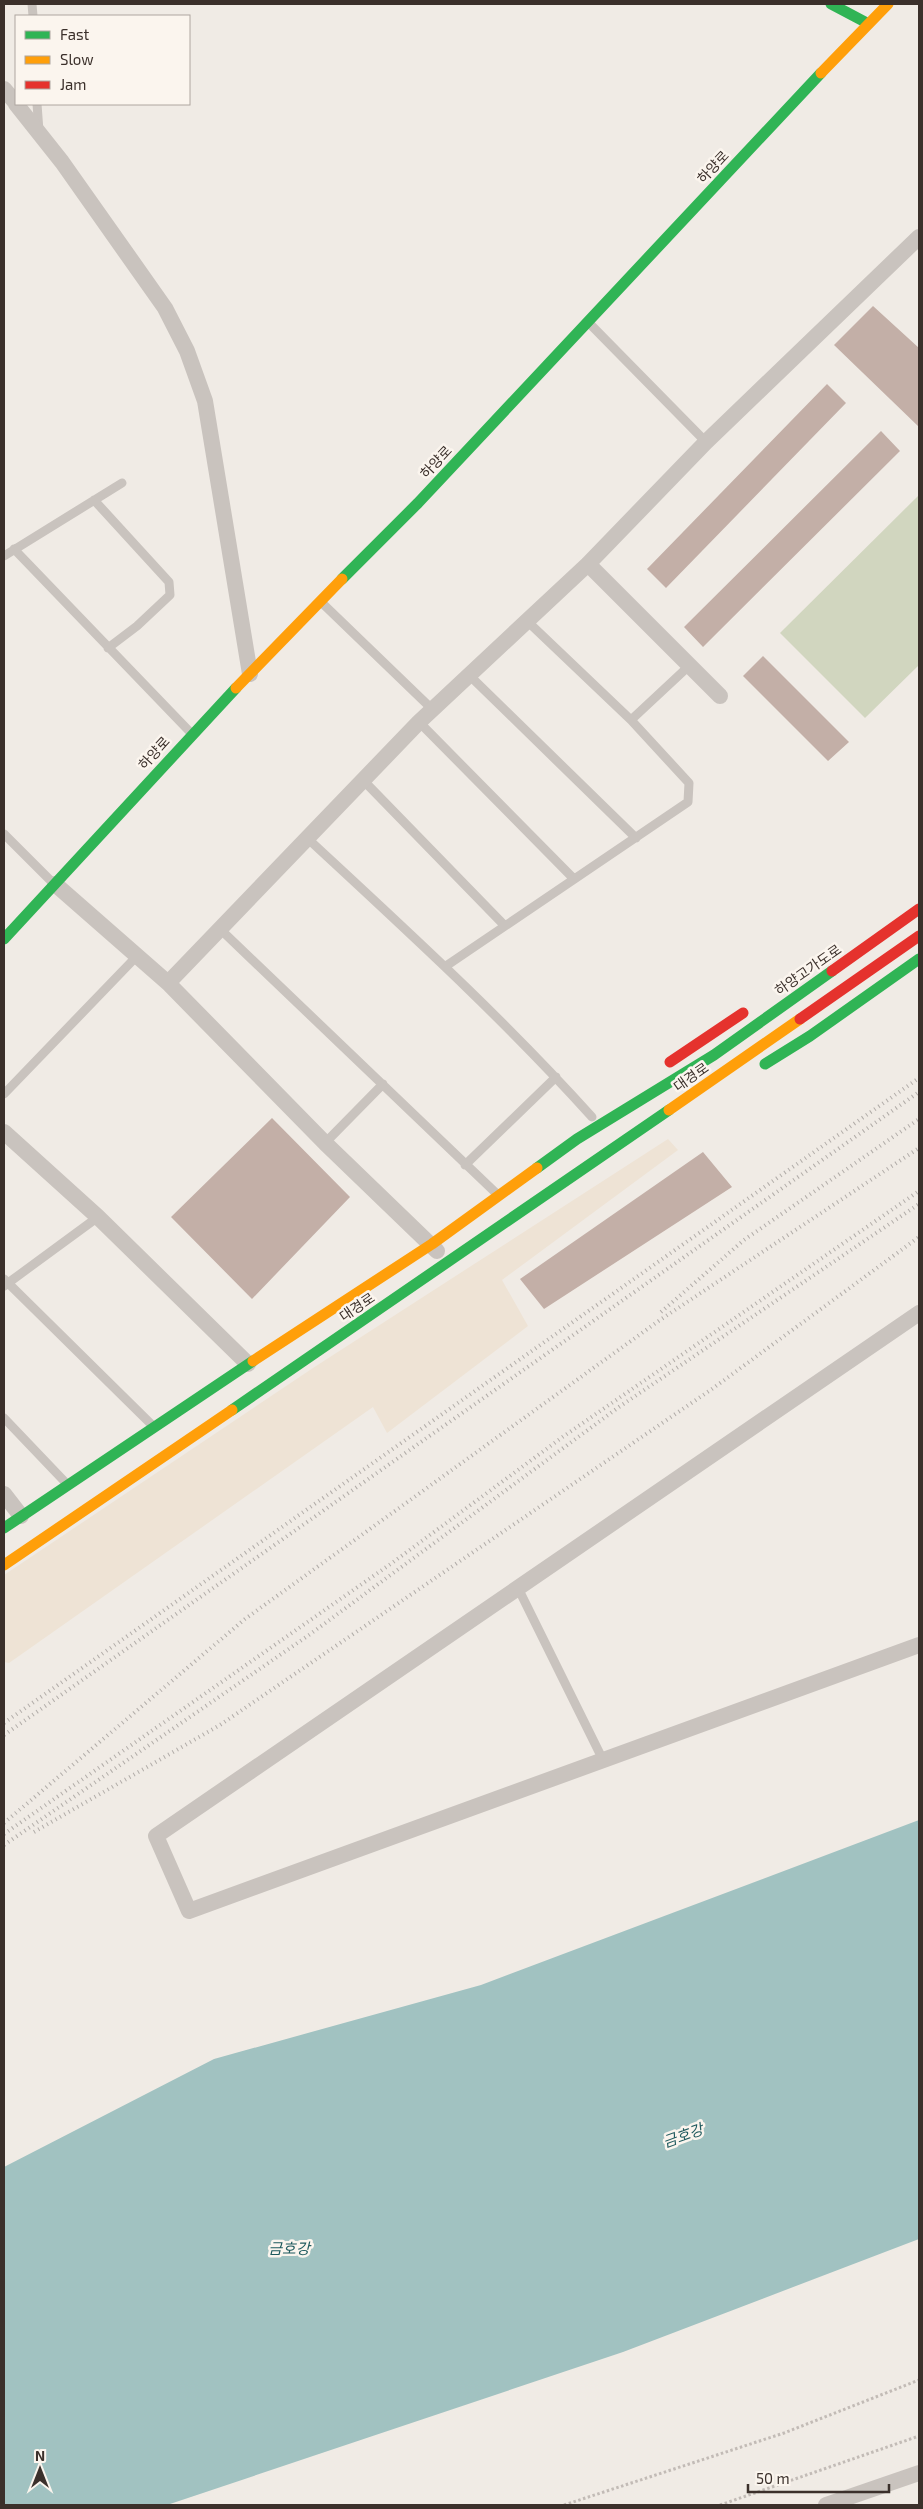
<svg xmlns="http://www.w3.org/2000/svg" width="923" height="2509" viewBox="0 0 923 2509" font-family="'Exo 2','Noto Sans KR',sans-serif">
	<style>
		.green { fill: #d1d6bf }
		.plaza { fill: #eee3d5 }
		.water { fill: #a1c2c1 }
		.building { fill: #c3afa7 }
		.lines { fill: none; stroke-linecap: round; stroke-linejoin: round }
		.path { stroke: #c2bbb6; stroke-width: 3; stroke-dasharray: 2.5 2.5; stroke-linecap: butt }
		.lane { stroke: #c9c3be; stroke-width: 9 }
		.street { stroke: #c9c3be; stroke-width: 16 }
		.fast { stroke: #30b455; stroke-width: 11 }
		.slow { stroke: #ff9f0a; stroke-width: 11 }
		.jam { stroke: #e5322d; stroke-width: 11 }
		.rail { stroke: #b1aca8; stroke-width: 4; stroke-dasharray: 1 4; stroke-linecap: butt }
		.labels { text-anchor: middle; stroke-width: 5; stroke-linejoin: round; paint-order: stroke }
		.street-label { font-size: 14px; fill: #3b302b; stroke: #fbf5ee }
		.water-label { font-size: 15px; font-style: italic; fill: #1f5a5e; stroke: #fbf5ee }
	</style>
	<rect width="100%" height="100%" fill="#f0ebe5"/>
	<!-- green -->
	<path class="green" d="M919,495V665L865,718L780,633Z"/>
	<!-- plaza -->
	<path class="plaza" d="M668,1139L678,1150L502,1280L528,1326L387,1433L373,1407L9,1663L4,1662V1575L313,1368Z"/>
	<!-- water -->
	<path class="water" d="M919,1820V2239L623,2352L167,2505H4V2167L214,2059L481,1985Z"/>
	<!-- building -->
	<path class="building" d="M873,306L919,348V427L834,345Z
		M827,384L846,403L666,588L647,569Z
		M881,431L900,451L703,647L684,627Z
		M763,656L849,742L828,761L743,676Z
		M272,1118L350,1197L252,1299L171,1217Z
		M703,1152L732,1187L544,1309L520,1279Z"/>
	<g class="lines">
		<!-- path -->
		<path class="path" d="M564,2505L784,2433L919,2380
			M720,2505L919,2436"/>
		<!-- lane -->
		<path class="lane" d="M32,4L33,16
			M37,104L39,131
			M589,323L706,442
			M94,500L169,582L170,595L137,626L108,648
			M14,549L191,733
			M4,556L122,483
			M320,601L433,710
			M526,620L631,720L690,665
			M469,675L636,838
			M419,722L574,879
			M362,779L505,926
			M4,834L53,883
			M306,837C404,928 503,1018 592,1117
			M219,928L497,1194
			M446,966L688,802L689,783L631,720
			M4,1094L137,956
			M325,1143L383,1084
			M465,1165L556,1077
			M4,1279L153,1426
			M4,1286L98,1217
			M4,1418L66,1483
			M518,1588L603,1760"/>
		<!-- street -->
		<path class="street" d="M4,89L16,103
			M16,104L62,162L165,308L187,351L205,401L250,674
			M588,564L720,696
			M55,884L168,983L325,1143L437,1251
			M168,983L419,722L588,564L706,442L919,237
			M4,1132L98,1217L248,1364
			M919,1313L156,1836L189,1911L919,1645
			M4,1494L21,1516
			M826,2505L919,2473"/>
		<!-- fast -->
		<path class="fast" d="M831,4L867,23
			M342,579L418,503L821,73
			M4,939L236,688
			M765,1064L810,1036L919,959
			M537,1168L577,1139L714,1055L832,971
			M232,1410L669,1110
			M4,1528L253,1361"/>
		<!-- slow -->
		<path class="slow" d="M821,73L888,4
			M236,688L342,579
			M669,1110L800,1019
			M253,1361L432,1244L537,1168
			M4,1565L232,1410"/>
		<!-- jam -->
		<path class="jam" d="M832,971L919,909
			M800,1019L919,936
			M670,1062L743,1013"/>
		<!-- rail -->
		<path class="rail" d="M661,1312L744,1240L919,1119
			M4,1723L919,1078
			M4,1735L919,1092
			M4,1823L245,1619L660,1320L919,1148
			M34,1832L220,1725L712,1389L919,1237
			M4,1834L392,1563L564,1436L919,1191
			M4,1845L309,1635L619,1407L919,1204"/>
	</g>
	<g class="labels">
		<!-- street labels -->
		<g class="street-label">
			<text transform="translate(713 167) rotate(-47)" y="5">하양로</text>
			<text transform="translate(436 462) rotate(-47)" y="5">하양로</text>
			<text transform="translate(154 753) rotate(-48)" y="5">하양로</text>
			<text transform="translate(808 970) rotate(-35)" y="5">하양고가도로</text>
			<text transform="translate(691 1077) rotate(-35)" y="5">대경로</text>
			<text transform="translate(357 1307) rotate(-34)" y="5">대경로</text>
		</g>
		<!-- water labels -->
		<g class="water-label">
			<text transform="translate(683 2136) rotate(-20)" y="5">금호강</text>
			<text x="289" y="2254">금호강</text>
		</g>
	</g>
	<!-- border -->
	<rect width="923" height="2509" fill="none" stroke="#3b302b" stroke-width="10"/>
	<!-- legend -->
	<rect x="15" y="15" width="175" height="90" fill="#fbf5ee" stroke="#aea6a0"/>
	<rect x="25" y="31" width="25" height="8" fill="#30b455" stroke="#aea6a0"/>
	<text x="60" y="40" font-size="15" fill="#3b302b">Fast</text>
	<rect x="25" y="56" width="25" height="8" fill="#ff9f0a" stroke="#aea6a0"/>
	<text x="60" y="65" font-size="15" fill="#3b302b">Slow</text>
	<rect x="25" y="81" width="25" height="8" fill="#e5322d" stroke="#aea6a0"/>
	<text x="60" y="90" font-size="15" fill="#3b302b">Jam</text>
	<!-- north arrow -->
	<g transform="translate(40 2469)" stroke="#fbf5ee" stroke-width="4" paint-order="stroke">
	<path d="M0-4L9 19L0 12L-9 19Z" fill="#3b302b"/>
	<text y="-8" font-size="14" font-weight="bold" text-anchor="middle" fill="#3b302b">N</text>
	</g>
	<!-- scale -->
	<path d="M748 2484v8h141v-8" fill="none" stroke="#3b302b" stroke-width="2.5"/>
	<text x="756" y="2484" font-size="15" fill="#3b302b" stroke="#fbf5ee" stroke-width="4" paint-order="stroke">50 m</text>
</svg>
